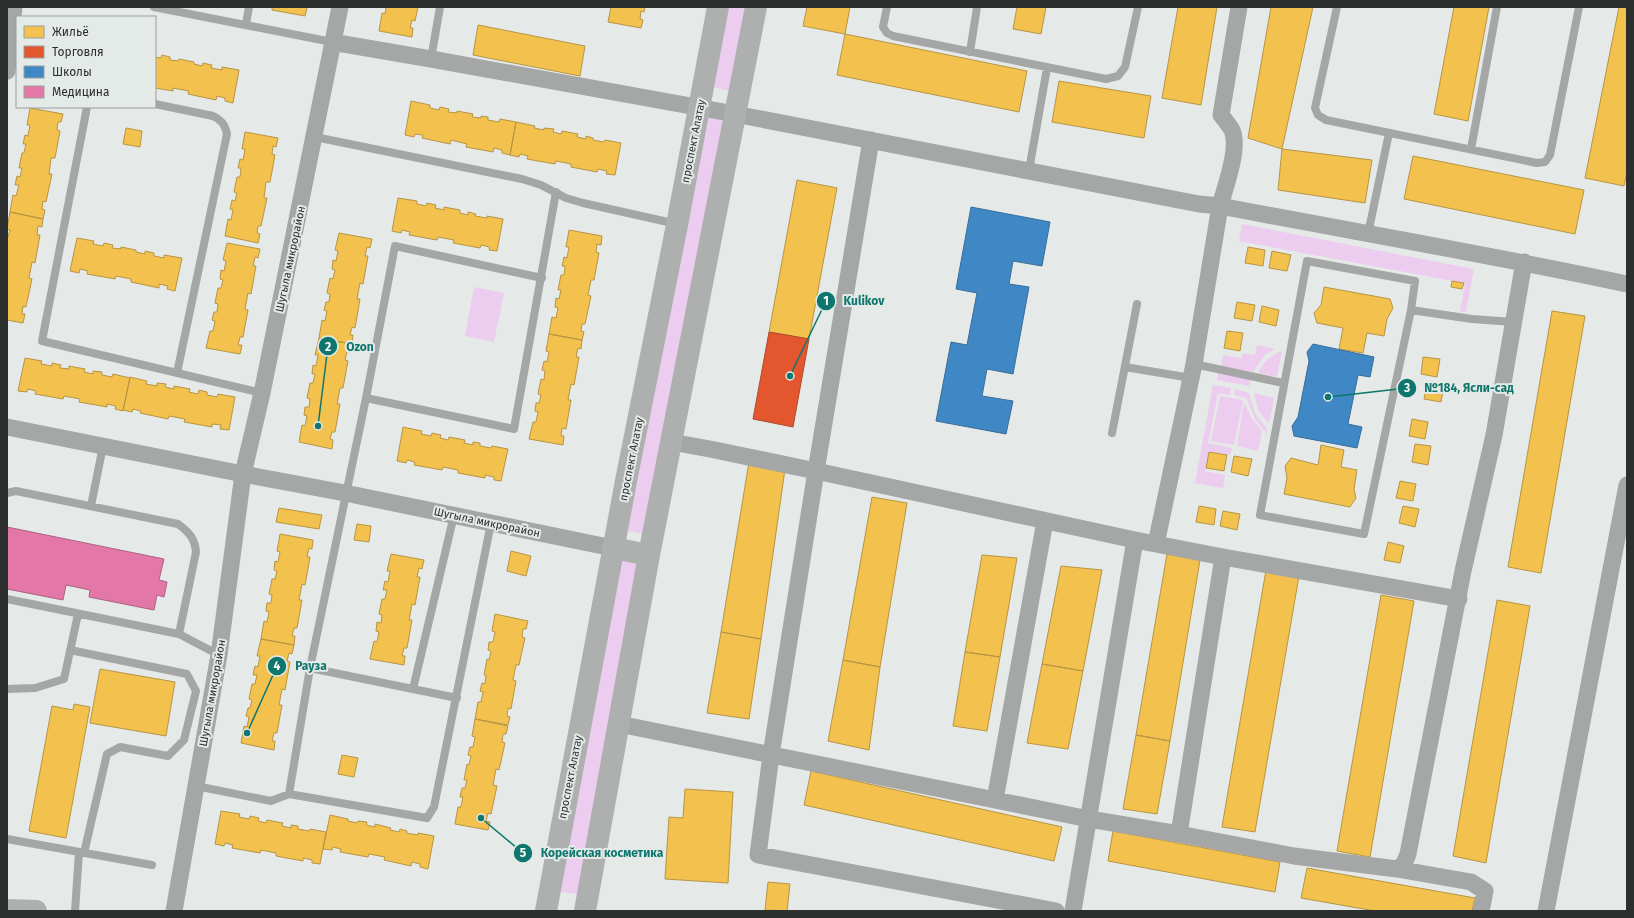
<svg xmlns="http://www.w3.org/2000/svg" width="1634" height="918" viewBox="0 0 1634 918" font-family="'Fira Sans',sans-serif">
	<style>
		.green { fill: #edcdef }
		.homes { fill: #f2c14e; stroke: #b79544 }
		.shops { fill: #e4572e; stroke: #ad4b2e }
		.schools { fill: #3f88c5; stroke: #396d98 }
		.health { fill: #e377a8; stroke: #ac6183 }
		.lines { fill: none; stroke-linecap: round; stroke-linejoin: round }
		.lane { stroke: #a5a6a6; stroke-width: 8 }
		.street { stroke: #a5a6a6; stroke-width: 17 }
		.secondary { stroke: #aeafaf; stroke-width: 22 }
		.labels { text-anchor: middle; stroke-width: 4; stroke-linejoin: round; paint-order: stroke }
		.street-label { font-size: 11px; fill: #2c2f2e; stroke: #e4eae7 }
		.leader { fill: none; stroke: #0f766e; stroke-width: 1.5 }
		.callout-dot { fill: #0f766e; stroke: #e4eae7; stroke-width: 1.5 }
		.mark-label { font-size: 12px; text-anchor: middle; font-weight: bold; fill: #fff }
		.callout-label { font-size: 12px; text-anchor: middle; font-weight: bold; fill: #0f766e; stroke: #e4eae7; stroke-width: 4; stroke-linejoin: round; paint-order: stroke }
	</style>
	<rect width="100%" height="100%" fill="#e5e9e7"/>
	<!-- green -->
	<path class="green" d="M728,7H747L730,91L713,87Z
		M709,117L721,119L723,122L644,534L627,531L707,119Z
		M1242,224L1474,269L1466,312L1460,311L1465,284L1464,283L1239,241Z
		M474,287L504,293L494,342L465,336Z
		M1257,345L1275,349L1265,355L1253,372L1221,366L1223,355L1242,358L1243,353L1255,355Z
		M1282,351L1277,377L1258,373C1263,362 1271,355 1282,351Z
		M1218,373L1251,379L1249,386L1217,380Z
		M1213,385L1231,388L1230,395L1218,393L1208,443L1232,448L1230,455L1209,451L1205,471L1225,475L1223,488L1195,483Z
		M1235,389L1249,393L1255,413L1267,429V434L1255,419L1246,398L1234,395Z
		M1254,393L1274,398L1269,424L1258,410Z
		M1220,396L1243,400L1234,445L1211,441Z
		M1244,402L1252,419L1262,431L1258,451L1237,446Z
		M621,560L638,564L579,894L560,892Z"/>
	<!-- homes -->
	<path class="homes" d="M272,7H304L307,8L305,16L272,10Z
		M386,7H418L415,21L412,20L410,28H413L412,37L379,31L382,13L385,14Z
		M611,7H645L644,12L641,11L640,19L643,20L641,28L608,22Z
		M807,7H850L845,34L803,26Z
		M1017,7H1046L1041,34L1013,29Z
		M1178,7H1217L1201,105L1162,98Z
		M1271,7H1313L1282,149L1248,138Z
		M1454,7H1489L1468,121L1434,114Z
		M1619,7H1627V172L1624,186L1585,178Z
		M478,25L585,46L580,76L473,55Z
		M845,34L1027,71L1019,112L837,75Z
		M162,55L170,57V60L178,61L179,59L194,62V64L202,66L203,63L212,65L211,68L222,70V67L239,70L233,103L225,101V98L217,96L216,100L188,94L189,91L173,88V91L155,88V57L161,58Z
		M1059,81L1151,96L1144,138L1052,122Z
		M411,101L430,105V108L439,110L440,107L449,109L448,112L457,113V111L473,114L472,117L481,118V116L488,117V120L499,122L500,119L516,122L510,155L502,153V150L494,148L493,152L466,147L467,144L451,140L450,144L422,138L423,135L415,134L414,137L405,135Z
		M30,108L63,114L61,122H58L57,130L60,131L55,158H51L49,174H52L46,202L43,201L42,209L45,210L43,219L10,212L13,195L16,196L19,185H15L17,176L20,177L22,168H19L22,153H24L26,144H23L25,135L28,136L30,125H27Z
		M516,122L535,126L534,128L544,130V128L554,129L553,132L561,134L562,131L578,134L577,137L586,139V136L593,138V140L604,142L605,140L621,143L615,175L606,174L607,171L598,169L597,172L571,167V164L556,161L555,164L527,159L528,156L520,154L519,157L510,155Z
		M126,128L142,131L140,147L123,144Z
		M245,132L278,138L276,147L273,146L272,154L275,155L270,182H266L264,198H267L261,226H258L257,233L260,234L258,243L225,236L228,219L231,220L233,210L230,209L232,200L235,201L237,193L234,192L237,177H240L241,168H238L240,159L243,160L245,149H242Z
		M1282,149L1372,160L1365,203L1278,190Z
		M1413,156L1584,190L1575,234L1404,199Z
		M797,180L837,188L809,339L769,332Z
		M398,198L417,201V204L426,206L427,203L436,205L435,208L444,210V207L460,210V213L468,215V212L476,214L475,216L487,218V216L503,219L497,251L489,250L490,247L481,245L480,248L453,243L454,240L438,237L437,240L409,235L410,232L402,230L401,233L392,231Z
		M10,212L43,219L42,227L38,226L37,235H40L35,263L32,262L29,278L32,279L26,307L23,306L22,314H25L23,323L7,320V240L10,230L7,229Z
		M569,230L602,236L601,245L597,244L596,252L599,253L594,280H591L588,295L591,296L585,324H582L581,331L584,332L582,340L549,334L552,317L556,318L558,308L555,307L556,298L559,299L561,290H558L561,275H564L565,266H562L564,257L567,258L569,247H566Z
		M339,233L372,239L370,248L367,247L365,256H368L363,284L360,283L357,299H360L355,328L352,327L350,335H353L352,344L319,338L322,320L325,321L327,311L324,310L326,302H329L330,294L327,293L330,278L333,279L335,270L332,269L333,260L336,261L338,251L335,250Z
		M77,238L94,241L93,244L103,246L104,243L113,245L112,248L121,249V247L136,250V252L145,254V251L154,253V256L164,258V255L182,258L175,291L167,289L168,286L159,284V288L131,282V279L116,276L115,279L87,274L88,271L80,269L79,273L70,271Z
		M227,243L260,249L258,258L255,257L253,266H256L251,294L248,293L245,309L248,310L243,337H240L238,345H242L240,354L206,348L210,331H213L215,321L212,320L214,312H217L218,304L215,303L218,288H221L223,280L220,279L221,270L224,271L226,261L223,260Z
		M1248,247L1265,250L1263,266L1245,263Z
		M1272,251L1291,255L1287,271L1269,268Z
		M1452,281L1464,283L1462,289L1451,287Z
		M1324,287L1390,299L1393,308L1387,319L1384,336L1367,333L1363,353L1339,349L1343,328L1317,323L1314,313L1321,305Z
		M1237,302L1255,305L1252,321L1234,318Z
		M1262,306L1279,310L1276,326L1259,322Z
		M1552,311L1585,316L1541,573L1508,567Z
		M1227,331L1243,333L1240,351L1224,348Z
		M549,334L582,340L581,349L578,348L576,357H579L574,385L571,384L568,400H571L566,429L562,428L561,436H564L563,445L529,439L533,422H536L538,412L535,411L536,403H539L541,395L538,394L541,379L544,380L545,371L542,370L544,361L547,362L549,352L546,351Z
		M319,338L352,344L350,353L347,352L345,360L348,361L343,388H340L337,404H340L335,432H332L330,439L333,440L332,449L299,442L302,425L305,426L307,416L304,415L305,407H309L310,399L307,398L310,383H313L315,374H312L313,365L316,366L318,355H315Z
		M1423,357L1440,359L1437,377L1421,374Z
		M25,358L42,361L41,364L52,366V363L61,365L60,368L69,369V366L85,369L84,372L93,374V371L102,372V375L112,377L113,374L130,378L123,411L115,409L116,406L107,404V407L79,402L80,399L64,396L63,399L35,394L36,391L28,389L27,392L18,391Z
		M130,377L147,381L146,384L157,386V383L166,384L165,387L174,389V386L190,389L189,392L198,394L199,390L207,392V395L217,397L218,394L235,397L229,430L220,429L221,425L212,424V427L184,422L185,419L169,416L168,419L140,413L141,411L133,409L132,412L123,410Z
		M1427,382L1444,385L1441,402L1424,399Z
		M1412,419L1428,422L1425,439L1409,436Z
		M403,427L422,431L421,434L431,436L432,433L441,435L440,438L448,440L449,437L465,440L464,443L473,445V442L480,443V446L491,448L492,446L508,449L501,481L494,480V477L485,475V478L458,473V470L443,467L442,470L414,465L415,462L407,460L406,463L397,461Z
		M1415,444L1431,446L1428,465L1412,462Z
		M1321,445L1344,450L1341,467L1357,470L1354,489L1356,498L1350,507L1284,494L1287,478L1285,466L1291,458L1318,465Z
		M1209,452L1227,455L1224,471L1206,468Z
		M1234,456L1252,459L1248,476L1231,472Z
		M749,462L785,469L761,639L721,632Z
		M1400,481L1416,484L1413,501L1396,498Z
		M872,497L907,503L880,667L843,660Z
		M1199,506L1216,509L1214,525L1196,522Z
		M1403,506L1419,509L1415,527L1399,523Z
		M279,508L322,515L319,529L276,522Z
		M1223,511L1240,514L1237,530L1220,526Z
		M357,524L371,526L369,542L354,540Z
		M280,534L313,540L312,549L309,548L307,557H310L305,585L302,584L299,600H302L297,628H294L292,636H295L294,645L261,639L264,621L267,622L269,612L266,611L267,603H271L272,595L269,594L272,579H275L277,571L274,570L275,561L278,562L280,552L277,551Z
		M1388,542L1404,546L1400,563L1384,560Z
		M511,551L531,556L526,576L507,571Z
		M391,554L424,560L422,569L419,568L417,577H420L415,605L412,604L409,620H412L407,648H404L402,656H405L404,665L370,659L374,641L377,642L379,632L376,631L377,622L381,623L382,615L379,614L382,599H385L387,590H383L385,581L388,582L390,571H387Z
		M1167,554L1200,560L1170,741L1136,735Z
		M982,555L1017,558L1000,657L965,652Z
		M1061,566L1102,570L1083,671L1042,664Z
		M1266,570L1299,576L1255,832L1222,827Z
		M1381,595L1414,601L1370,857L1337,851Z
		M1497,600L1530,606L1486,863L1453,856Z
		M495,614L528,621L526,629H523L522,637L525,638L519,665H516L513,680L516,681L511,709L508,708L507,716L510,717L508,725L475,719L478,702H481L483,692L480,691L482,683L485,684L486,675H484L487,659L489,660L491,651L488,650L489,642H493L495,632L492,631Z
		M721,632L761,639L749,719L707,713Z
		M261,639L294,645L292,654L289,653L287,661L290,662L285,690L282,689L279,705H282L277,733H274L272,741H275L274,750L241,743L244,726L247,727L249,717L246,716L248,708H250L252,700L249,699L252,684H255L257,675H253L255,666L258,667L260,656H257Z
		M965,652L1000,657L987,731L953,726Z
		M843,660L880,667L869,750L828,741Z
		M1042,664L1083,671L1068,749L1027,743Z
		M100,669L175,682L166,736L90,723Z
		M74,704L90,707L66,838L29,831L52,706L73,710Z
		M475,719L508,726L506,734H503L502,742L505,743L499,770L496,769L493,785L497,786L491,814L488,813L486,821L490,822L488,830L455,824L458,807H461L463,797H460L462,788H465L467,780H464L467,764L469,765L471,756L468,755L470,747H473L475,737L472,736Z
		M1136,735L1170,741L1157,814L1123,809Z
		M342,755L358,758L354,777L338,774Z
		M811,771L1062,827L1054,861L804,805Z
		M685,789L733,792L728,883L665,879L669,817L683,818Z
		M221,811L240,814L239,817L249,819L250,816L259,818L258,821L266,823L267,820L283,823L282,826L291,828V825L298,826V829L309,831L310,829L326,832L320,864L312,863V860L303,858V861L276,856V853L261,850L260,853L232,848L233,845L225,843L224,846L215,844Z
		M330,815L348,819V821L357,823L358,821L367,822L366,825L375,827V824L391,828L390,830L399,832L400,829L407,831L406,833L418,835V833L434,836L428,869L420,867V864L412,862L411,866L384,860L385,857L369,854L368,857L340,852L341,849L333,847L332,850L323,849Z
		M1113,831L1280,862L1275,892L1108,861Z
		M1307,868L1475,898L1472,911H1375L1301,898Z
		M768,882L790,884L787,911L765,910Z"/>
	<!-- shops -->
	<path class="shops" d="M769,332L809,339L793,427L753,419Z"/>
	<!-- schools -->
	<path class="schools" d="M971,207L1050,222L1042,266L1013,261L1009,284L1029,287L1013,374L987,369L982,396L1013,401L1006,434L936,421L951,342L967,345L977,293L956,289Z
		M1313,344L1374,357L1370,377L1358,375L1348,424L1362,427L1357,448L1294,436L1292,426L1298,417L1309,361L1307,352Z"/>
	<!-- health -->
	<path class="health" d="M7,527L164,559L159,580L167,582L164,597L157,595L154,610L89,597L90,590L66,585L63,600L7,589Z"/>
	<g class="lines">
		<!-- lane -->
		<path class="lane" d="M154,7L332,42
			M887,7L883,27L887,33L893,36L1106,79L1118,76L1125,67L1138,7
			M1337,7L1315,108L1318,115L1326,120L1537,163L1545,162L1550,155L1579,7
			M246,24L249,7
			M970,52L977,7
			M431,59L440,7
			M155,104L213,116C221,120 225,124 227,134L177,373
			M87,107L42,341L262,393
			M315,137L522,179L541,185L566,198L583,203L677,224
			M1471,149L1497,7
			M1029,170L1047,68
			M1368,234L1389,133
			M1307,261L1415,281L1411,310L1364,534L1260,515Z
			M1411,310L1472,319L1513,322
			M1194,364L1283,383
			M1125,367L1191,378
			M366,398L514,429L556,192
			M1112,433L1137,304
			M7,493L16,491L178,524C189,532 195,539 196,552L179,634L7,599
			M91,506L103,446
			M179,634L219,655
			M70,650L187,674L196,691L184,740L168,756L120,747L107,754L84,853
			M310,668L457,698
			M7,689L35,688L64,679L78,614
			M413,689L454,515
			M196,786L271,801L289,794L427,818L434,807L491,523
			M289,794L310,668L366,398L395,246L542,278
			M7,839L152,865
			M75,911L79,852"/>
		<!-- street -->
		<path class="street" d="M1239,7L1221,115C1225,120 1229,125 1232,130C1240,148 1225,187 1220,206C1356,232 1492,255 1627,284
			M332,42L431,59L735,114L1199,204L1220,206L1194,364L1156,544
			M7,71L14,7
			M7,427L243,474L262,393L340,7
			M671,442L710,449L816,471L871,140
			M619,724L1089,819L1179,834L1294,856L1397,869L1404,864L1408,854L1463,571L1494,435L1524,262
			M995,800L1045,521
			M1179,834L1223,557
			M1397,869L1471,882L1485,891L1481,911
			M174,911L219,655L243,474L345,493L613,548
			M1056,911L758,855L771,755L816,471L1135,540L1223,557L1459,599
			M1073,911L1135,540
			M1546,911L1627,485"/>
		<!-- secondary -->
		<path class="secondary" d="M613,548L649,555
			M7,910L36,911
			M546,911L626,481L677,225L718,7
			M585,911L649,555L756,7"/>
	</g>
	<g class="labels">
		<!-- street labels -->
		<g class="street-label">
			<text transform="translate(693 141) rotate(-79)" y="4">проспект Алатау</text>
			<text transform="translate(290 259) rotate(-78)" y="4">Шугыла микрорайон</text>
			<text transform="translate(631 459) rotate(-79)" y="4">проспект Алатау</text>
			<text transform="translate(487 522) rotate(12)" y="4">Шугыла микрорайон</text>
			<text transform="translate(212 693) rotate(-80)" y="4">Шугыла микрорайон</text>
			<text transform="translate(570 777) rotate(-79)" y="4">проспект Алатау</text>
		</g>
	</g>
	<!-- callouts -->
	<path class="leader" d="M790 376L826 301M318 426L328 346M1328 397L1407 388M247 733L277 666M481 818L523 853"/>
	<g class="callout-dot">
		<circle cx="790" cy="376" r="4"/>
		<circle cx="318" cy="426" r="4"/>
		<circle cx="1328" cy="397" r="4"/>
		<circle cx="247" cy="733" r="4"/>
		<circle cx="481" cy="818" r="4"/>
		<circle cx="826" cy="301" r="10"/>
		<circle cx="328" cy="346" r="10"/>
		<circle cx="1407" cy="388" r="10"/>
		<circle cx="277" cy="666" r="10"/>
		<circle cx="523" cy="853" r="10"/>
	</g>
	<g class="mark-label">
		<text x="826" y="305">1</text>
		<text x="328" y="351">2</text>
		<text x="1407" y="392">3</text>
		<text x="277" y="670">4</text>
		<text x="523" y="857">5</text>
	</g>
	<g class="callout-label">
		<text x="864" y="305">Kulikov</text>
		<text x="360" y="351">Ozon</text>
		<text x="1469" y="392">№184, Ясли-сад</text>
		<text x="311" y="670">Рауза</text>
		<text x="602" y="857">Корейская косметика</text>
	</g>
	<!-- border -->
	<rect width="1634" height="918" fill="none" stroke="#2c2f2e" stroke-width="16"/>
	<!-- legend -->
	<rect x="16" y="16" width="140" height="92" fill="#e4eae7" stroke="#9a9f9d"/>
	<rect x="24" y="26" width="20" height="12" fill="#f2c14e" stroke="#9a9f9d"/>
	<text x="52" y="36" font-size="12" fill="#2c2f2e">Жильё</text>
	<rect x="24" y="46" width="20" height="12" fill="#e4572e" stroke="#9a9f9d"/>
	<text x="52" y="56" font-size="12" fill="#2c2f2e">Торговля</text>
	<rect x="24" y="66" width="20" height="12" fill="#3f88c5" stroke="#9a9f9d"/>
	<text x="52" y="76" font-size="12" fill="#2c2f2e">Школы</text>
	<rect x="24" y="86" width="20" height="12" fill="#e377a8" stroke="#9a9f9d"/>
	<text x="52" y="96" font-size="12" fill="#2c2f2e">Медицина</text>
</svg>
